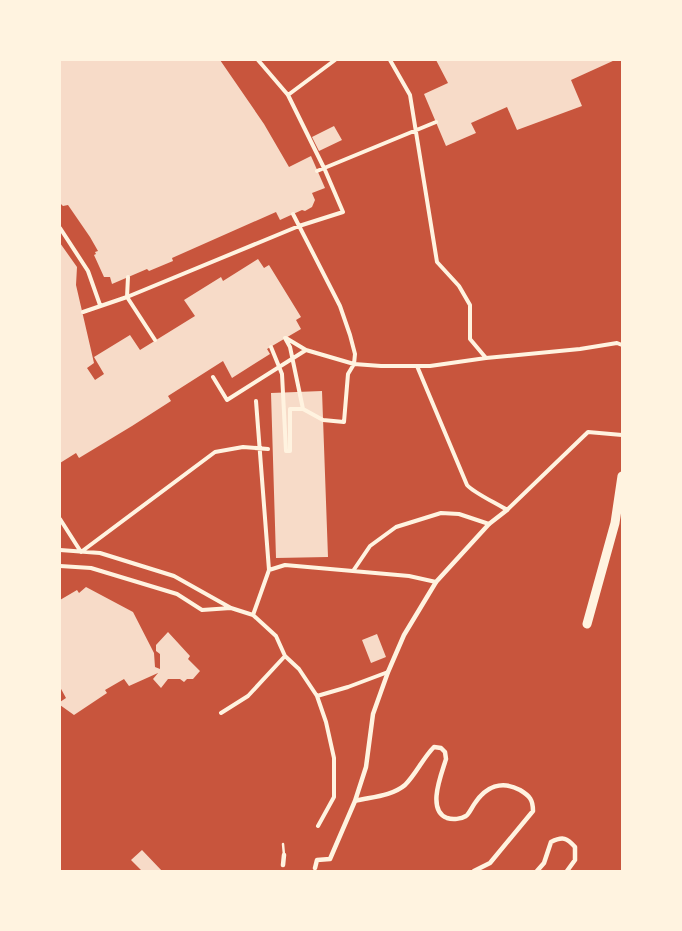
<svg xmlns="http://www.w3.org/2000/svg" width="682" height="931" viewBox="0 0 682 931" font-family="Cabin,sans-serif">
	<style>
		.building { fill: #f7dbc8 }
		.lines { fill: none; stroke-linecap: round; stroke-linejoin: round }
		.service { stroke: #fff3e0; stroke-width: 2.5 }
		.pedestrian { stroke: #fff3e0; stroke-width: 4 }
		.minor { stroke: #fff3e0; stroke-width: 4.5 }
		.motorway { stroke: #fff3e0; stroke-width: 9 }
	</style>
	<rect width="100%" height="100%" fill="#c8553d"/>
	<!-- building -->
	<path class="building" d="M60,60H220L264,124L289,167L311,156L325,188L312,193L315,200L312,207L305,211L302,210L280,220L276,212L172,258L173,261L149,271L147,269L112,284L110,277H104L94,255L96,254L95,252L98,251L90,237L68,205L63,206L60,203Z
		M436,60H615L571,80L582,106L517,130L507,107L471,123L476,133L446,146L424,94L448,83Z
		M334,126L342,140L319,151L312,137Z
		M60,243L77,267L76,285L94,363L87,368L95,380L104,374L94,357L130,335L140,350L195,316L184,300L221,277L223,281L258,259L264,268L269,265L301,317L296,320L301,329L267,349L270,354L232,378L223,361L168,396L171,401L132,426L79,458L76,453L60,463Z
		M322,391L328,557L276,558L271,393Z
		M86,587L133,612L154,653L155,667L160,669V654L156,651V645L168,632L190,656L188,659L200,671L193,679H187L184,682L180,679H168L161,688L153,679L158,673L129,686L124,679L105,690L107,693L74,715L60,705V702L66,698L60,687V600L77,590L79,593Z
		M377,634L386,657L371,663L362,640Z
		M142,850L162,871H142L131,860Z"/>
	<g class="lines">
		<!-- service -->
		<path class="service" d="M283,844L284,855"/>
		<!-- pedestrian -->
		<path class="pedestrian" d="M390,60L410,95L437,262L459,286L470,305V339L486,358
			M288,95L335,60
			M317,171L436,122
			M60,228L88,271L100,305
			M128,277L127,297L155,340
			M83,312L127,297L299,226L343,212L325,170L288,95L258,60
			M285,338L290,347L303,409L323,420L344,422L348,374L354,364L355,354L350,335L340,306L293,214
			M286,338L306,350L354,364L381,366H430L486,358L580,349L617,343L622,345
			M271,347L282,374L286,451H290V409H303
			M417,366L467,485C474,493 496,503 507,510L588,432L622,435
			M213,377L227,400L306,350
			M60,519L81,552L215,452L243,447L268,449
			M60,550L100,553L174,576L231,608L253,615L276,636L285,656L299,669L317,696L326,722L334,758V797L318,826
			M60,566L91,568L177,594L202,610L231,608
			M269,570L285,565L409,576L436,582
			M353,571L370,546L396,527L441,513L459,514L489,524
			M253,615L269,570L256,401
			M317,696L348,687L388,672
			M221,713L248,696L285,656"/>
		<!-- minor -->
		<path class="minor" d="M355,801C371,797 392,796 405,785C416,774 423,758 434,747L441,748L445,752L446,759C442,773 426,810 447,818C453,820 461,819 466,816C469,814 472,807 475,803C486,787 501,780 520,790C530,796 533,800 533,811L490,863L474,871
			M283,865L284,855
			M315,868L317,860L330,859L355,801L366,767L373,714L388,672L404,635L436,582L489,524L507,510
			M537,871L544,863L551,842C563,836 567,838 575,847V860L567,871"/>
		<!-- motorway -->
		<path class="motorway" d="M587,624L615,523L622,476"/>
	</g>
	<!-- border -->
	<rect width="682" height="931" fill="none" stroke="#fff3e0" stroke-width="122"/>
</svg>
